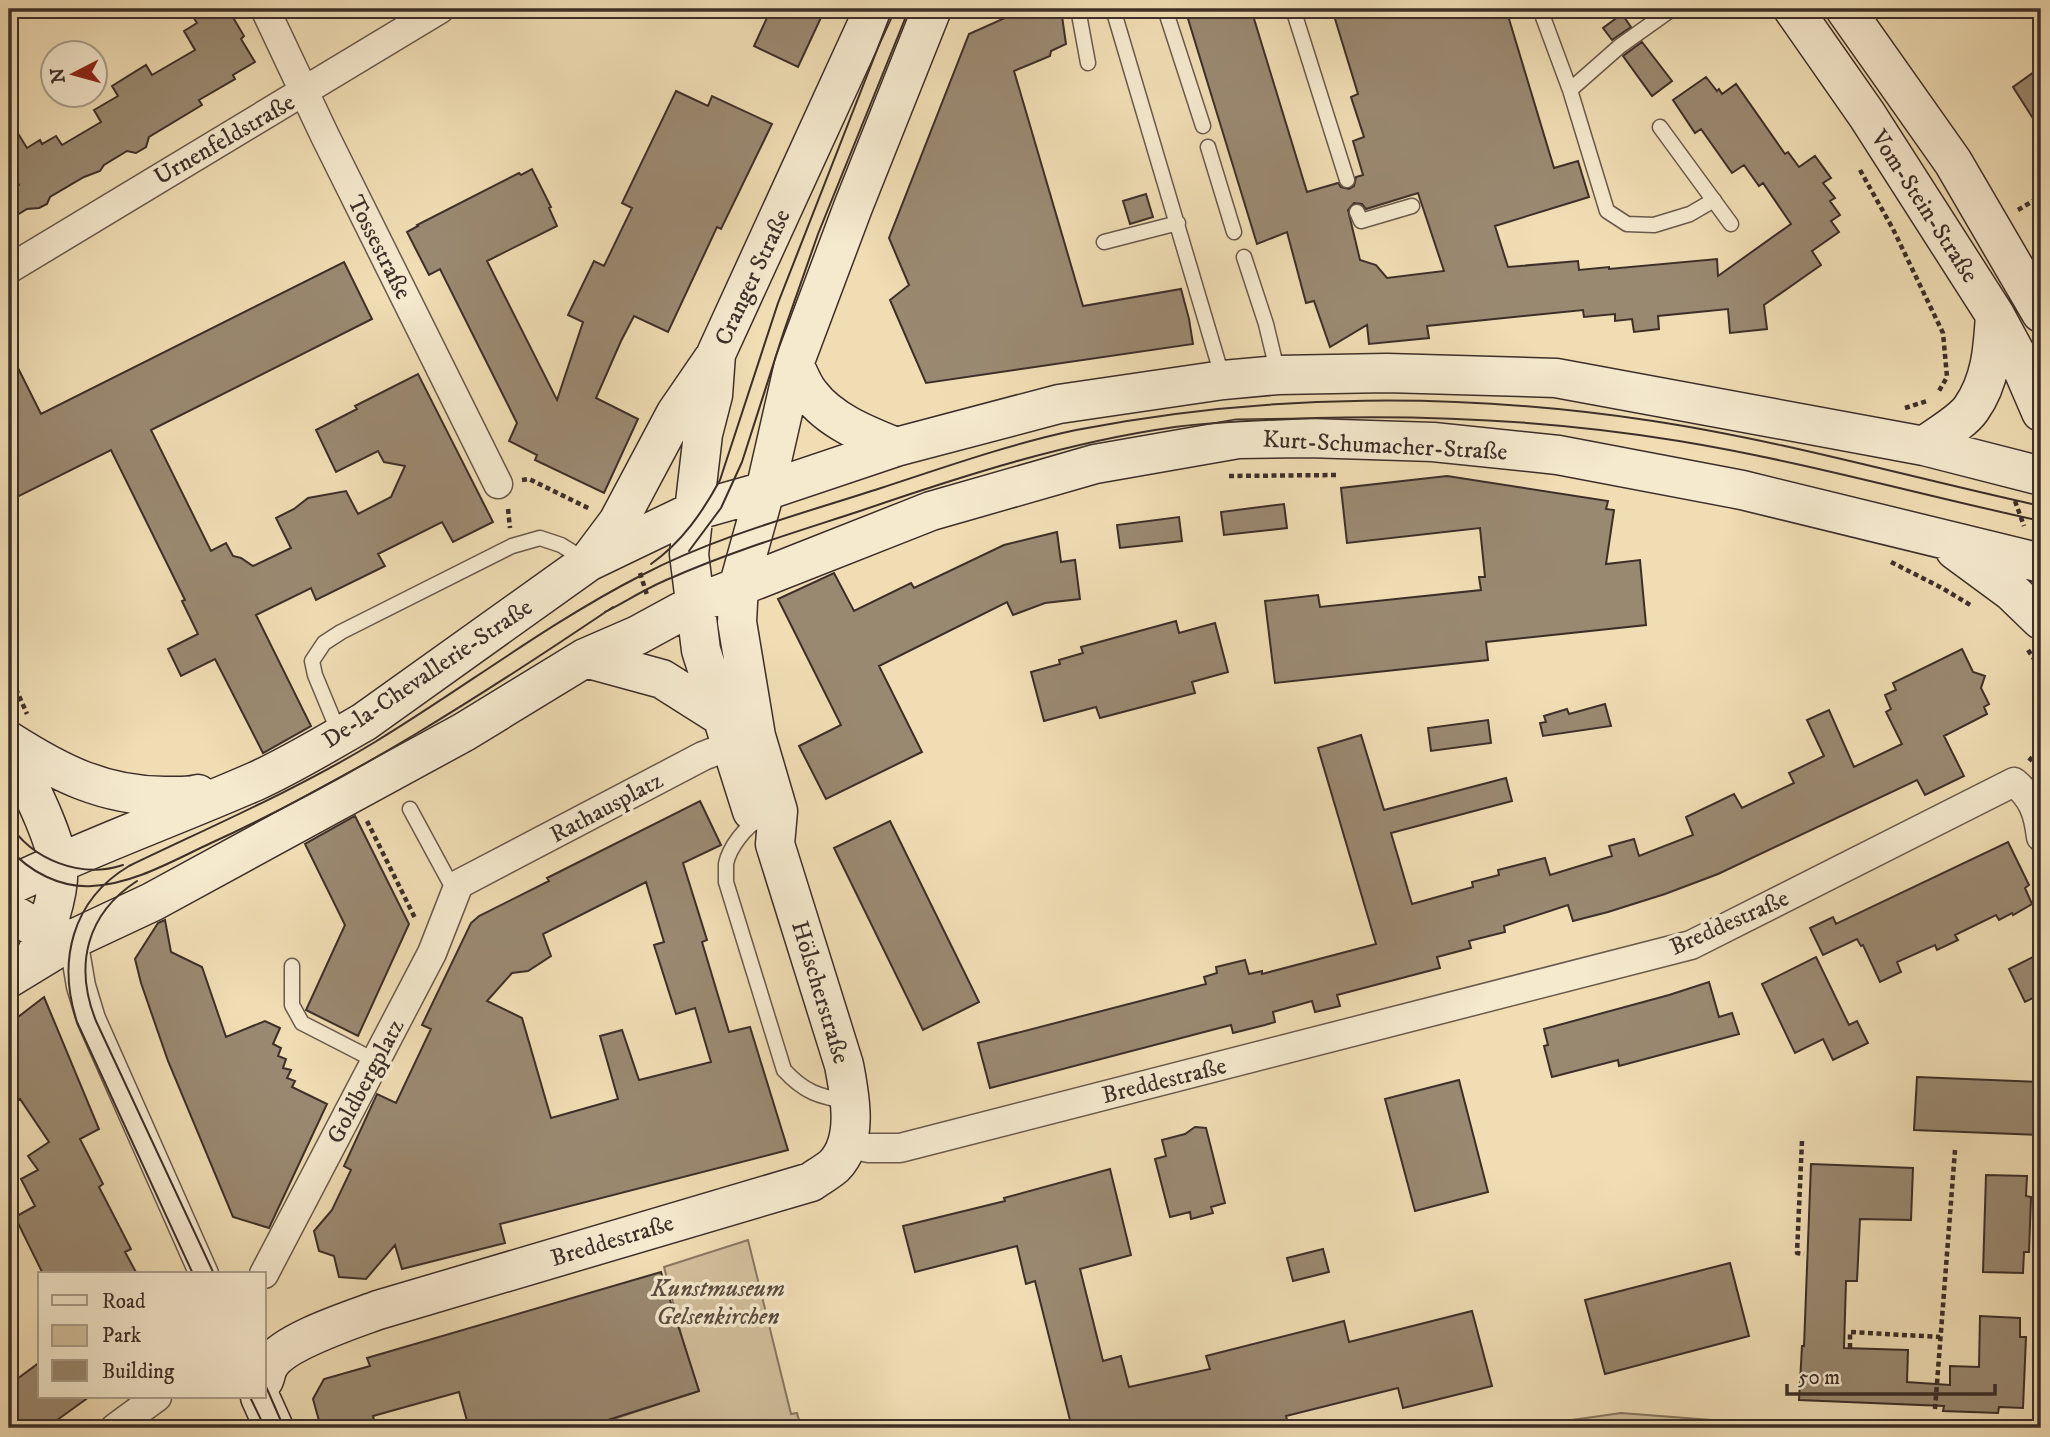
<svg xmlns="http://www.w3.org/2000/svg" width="2050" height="1437" viewBox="0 0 2050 1437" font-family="'IM FELL DW Pica',serif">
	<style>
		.green { fill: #d2bf9c; stroke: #887762; stroke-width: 2 }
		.building { fill: #9a8971; stroke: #3d2f28; stroke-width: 2; fill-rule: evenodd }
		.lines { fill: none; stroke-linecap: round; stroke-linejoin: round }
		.lane-casing { stroke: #6a5a4b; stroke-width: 17 }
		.street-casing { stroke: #6a5a4b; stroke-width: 31 }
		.secondary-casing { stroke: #3d2f28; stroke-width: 41 }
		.path { stroke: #3d2f28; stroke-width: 4.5; stroke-dasharray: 5 3.5; stroke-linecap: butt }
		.lane { stroke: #f5e9ce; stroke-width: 14 }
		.street { stroke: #f5e9ce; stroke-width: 28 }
		.secondary { stroke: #f5e9ce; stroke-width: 38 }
		.tram { stroke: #3d2f28; stroke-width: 2 }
		.labels { text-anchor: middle; stroke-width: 7; stroke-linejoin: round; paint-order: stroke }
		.street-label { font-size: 24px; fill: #3d2f28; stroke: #f5e9ce }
		.park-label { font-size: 24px; font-style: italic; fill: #5b4c3f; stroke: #f5e9ce }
	</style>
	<rect width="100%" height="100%" fill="#f0ddb4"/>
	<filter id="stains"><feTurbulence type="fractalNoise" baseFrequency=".00286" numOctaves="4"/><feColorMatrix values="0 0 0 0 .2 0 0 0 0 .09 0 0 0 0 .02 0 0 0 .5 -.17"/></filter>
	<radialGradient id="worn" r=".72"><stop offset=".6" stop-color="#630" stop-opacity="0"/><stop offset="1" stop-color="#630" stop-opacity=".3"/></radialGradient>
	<!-- green -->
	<path class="green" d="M748,1240L791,1414L797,1413L801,1428H586L699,1391L682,1338L664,1267Z
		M1621,1413L1814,1428H1515Z"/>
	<!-- building -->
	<path class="building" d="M188,9H228L244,36L241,39L255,62L233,75L235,79L199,100L202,105L149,137L146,147L136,153L127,151L104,165L100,171L84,177L50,197L47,204L39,208L27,209L9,220V191L19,185L9,168V119L27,148L40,140L42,144L56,136L62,145L101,122L94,110L118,96L112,86L146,65L152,75L195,50L184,31L197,23Z
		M771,9H825L798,67L754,46Z
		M1025,9H1061L1066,44L1051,51L1050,56L1014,71L1083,306L1181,289L1189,319L1193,344L926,383L890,300L909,285L889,238L969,34Z
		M1185,9H1251L1307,192L1338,183L1341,187L1349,189L1354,186L1356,177L1363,175L1353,141L1364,137L1351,97L1358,94L1332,9H1506L1554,168L1578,161L1589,197L1495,226L1508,267L1578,261L1579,270L1609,267V269L1717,259L1718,276L1791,224L1763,183L1759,186L1744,165L1732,173L1701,129L1695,133L1673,100L1706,77L1717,91L1719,89L1722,94L1736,84L1785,154L1788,152L1799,167L1815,156L1831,178L1823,183L1835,198L1830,201L1840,215L1831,221L1839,232L1812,251L1821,265L1764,305L1767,329L1730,333L1728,309L1658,316L1659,329L1634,332L1632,319L1615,321V314L1584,317L1583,310L1427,326L1429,338L1369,344L1367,325L1330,347L1314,301L1306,303L1287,232L1257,244ZM1418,193L1444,271L1387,278L1376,265L1360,260L1348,210L1354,203L1362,204L1366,209Z
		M1622,14L1631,27L1612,40L1603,28Z
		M1642,42L1672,81L1652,96L1623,56Z
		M2041,67V131L2013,87Z
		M676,91L708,106L712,96L772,124L721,229L717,227L668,332L634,316L621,341L596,398L638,419L604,493L535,460L537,455L509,441L517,423L440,269L429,275L407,232L418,226L417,225L519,173L521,175L532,169L551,207L549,208L557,226L487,261L557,400L583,322L568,315L594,261L604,266L632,208L622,203Z
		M1146,194L1153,217L1130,224L1123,201Z
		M344,262L372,319L151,430L211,551L226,543L233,556L241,558L253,566L291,548L276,518L294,509L308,498L346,491L358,514L391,497L405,466L384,462L378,451L336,472L316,430L357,409L355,406L418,374L493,522L453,542L442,522L378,554L385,566L316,600L311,588L256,615L311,726L263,753L215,659L181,676L168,649L198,634L182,601L185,600L111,450L9,501V350L41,414Z
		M1447,476L1608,501L1606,509L1614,510L1606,564L1640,560L1646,625L1486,642L1488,660L1275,683L1265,601L1318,595L1320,607L1481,590L1479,577H1485L1480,528L1347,543L1341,488Z
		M1284,504L1287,528L1224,535L1221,512Z
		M1179,517L1182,541L1120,548L1117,525Z
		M1057,532L1061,562L1075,560L1080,599L1045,603L1013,615L1007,602L879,666L922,752L826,799L799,746L841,725L778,599L834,573L854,611L911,583L914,588L1004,545Z
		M1176,621L1179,633L1215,623L1228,672L1192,682L1195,693L1100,718L1096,707L1044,721L1031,672L1060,664L1059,660L1083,653L1081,647Z
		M1962,649L1973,672L1985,676L1981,688L1989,704L1984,707L1987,714L1944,736L1964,776L1925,795L1917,780L1718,874L1665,894L1608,912L1573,921L1568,905L1504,926L1505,932L1469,941L1471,948L1437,957L1440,968L1337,995L1340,1006L1315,1012L1312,1001L1273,1012L1275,1022L1265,1025L1233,1033L1231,1025L990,1088L978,1043L1206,984L1204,977L1217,973L1216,967L1245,960L1249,974L1262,971V974L1376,944L1318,748L1361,735L1384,810L1506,778L1512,801L1391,833L1412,904L1473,887L1472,882L1499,875L1498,870L1545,858L1550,875L1612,856L1609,846L1634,839L1639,856L1693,835L1686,817L1734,794L1742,808L1794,783L1789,773L1824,756L1807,720L1829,710L1854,767L1902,744L1886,712L1891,709L1885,695L1896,690L1893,683Z
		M1605,704L1611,726L1543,736L1540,723L1546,722L1544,716L1567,709L1569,714Z
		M1488,720L1491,743L1431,751L1428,728Z
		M700,801L721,845L683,863L707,940L702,942L729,1032L750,1027L788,1150L500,1224L505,1243L402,1269L395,1245L366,1279L339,1277L334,1256L319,1251L314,1231L332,1210L351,1170L344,1166L377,1094L396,1103L431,1029L422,1025L471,923L479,916L549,881L547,878ZM646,882L664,942L654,945L676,1014L695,1008L711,1062L639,1080L622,1030L600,1036L618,1099L551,1118L522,1018L487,1001L512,973L528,971L551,956L543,934Z
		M355,816L409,924L358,1036L306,1010L345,925L305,844Z
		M890,821L979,1002L923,1030L834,848Z
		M2008,842L2029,885L2025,888L2032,904L2013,915L2012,913L1999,920L1996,915L1955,935L1958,940L1937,950L1935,945L1897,962L1901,972L1880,982L1863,945L1861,946L1857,939L1823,955L1810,928L1833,917L1836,924Z
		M165,920L171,952L202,967L226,1037L265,1021L280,1028L273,1044L281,1048L278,1056L286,1059L283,1068L291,1070L287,1078L295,1081L292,1087L327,1104L269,1228L233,1217L168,1061L141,983L135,959L158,923Z
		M2041,953V994L2025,1002L2009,969Z
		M1816,957L1849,1025L1857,1021L1868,1043L1833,1060L1823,1039L1795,1053L1762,984Z
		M1709,982L1719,1017L1732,1013L1739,1034L1619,1066L1618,1060L1552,1077L1544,1046L1548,1045L1544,1029L1669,995Z
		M44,997L99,1129L80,1139L103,1184L99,1187L131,1249L125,1252L137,1274H43L15,1217L35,1206L21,1179L38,1170L28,1156L49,1142L20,1099L9,1107V1024Z
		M1917,1077L2041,1082L2039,1135L1914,1130Z
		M1459,1080L1488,1192L1415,1211L1385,1099Z
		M1195,1127L1206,1128L1225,1203L1211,1207L1213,1213L1191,1219L1190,1212L1170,1217L1155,1159L1166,1156L1162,1140L1185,1134Z
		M1811,1164L1913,1168L1911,1220L1860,1219L1857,1281H1846L1844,1348L1908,1350L1907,1382L1950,1385V1366L1979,1367L1980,1316L2020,1318V1337H2026L2023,1408L1999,1407L1998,1413L1943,1411L1944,1406L1799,1400L1802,1346H1804Z
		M1110,1169L1131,1255L1080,1269L1103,1361L1121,1356L1129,1387L1210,1369L1206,1356L1344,1321L1349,1342L1472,1311L1492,1386L1403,1408L1398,1388L1286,1416L1289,1428H1072L1035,1281L1026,1284L1017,1246L915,1272L903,1226L1005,1201L1004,1198Z
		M1986,1175L2027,1176L2026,1196L2031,1197L2029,1252H2024L2023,1273L1983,1272Z
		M1323,1249L1329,1272L1293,1281L1287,1258Z
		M1730,1263L1749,1336L1605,1374L1585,1300Z
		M661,1272L699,1391L583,1428H469L459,1392L373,1416L376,1428H321L313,1399L324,1379L370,1366L367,1358Z
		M40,1362V1397H89L46,1428H9V1385Z"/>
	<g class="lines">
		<defs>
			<path id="lane" d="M1078,9L1088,63
				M1113,9L1223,379
				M1165,9L1203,126
				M1293,9L1347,180
				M1540,9L1570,90L1607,211L1627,224L1654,225L1690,214L1714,200
				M1570,90L1620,46L1672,9
				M1660,127L1731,224
				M1208,147L1234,232
				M1357,212L1361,221L1412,206
				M1104,242L1178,223
				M1244,257L1266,324L1278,374
				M339,733L315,675L312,661L324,643L341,632L512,546L540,538L561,545L587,561
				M410,809L449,881L459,884
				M761,819C746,825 729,848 726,864C726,870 726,876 726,882L784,1070C805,1093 819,1096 848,1102
				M292,966V1005L302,1023L376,1061"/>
			<path id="street" d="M265,9L325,136L498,484
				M9,269L440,9
				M73,939L81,986L91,1019L204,1274
				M847,1143L868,1148H900L1691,945L2014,782C2033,798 2038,812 2041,837
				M264,1274L432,953L459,884L703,756L747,739
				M115,1428L157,1397"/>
			<path id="secondary" d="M1793,9L1867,115L1995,315L2016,354L2041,412
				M1845,9L1953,162L2041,313
				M794,364C799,374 803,386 810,394C830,421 866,435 896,447
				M1924,446C1937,436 1962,422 1971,409C1991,381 1993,348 1995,315
				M1955,550L2012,592L2041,620
				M591,558L618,522L676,413L713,359
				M585,658L662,679L722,717
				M9,741C59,773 104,796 165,796C176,796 187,797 198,794
				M9,743C23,774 54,832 58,864C61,895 44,936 32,964
				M752,811L701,650L689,554L703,434L713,395L716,354L874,9
				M9,886C89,847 174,817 256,781C293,764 329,742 364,722L588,562L694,511L765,491L896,447L1059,404L1223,380L1278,375L1387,373L1556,378L1924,446L2041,476
				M9,912L45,933L67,938
				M9,978L73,939L152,902L464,732L585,658L638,635L695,604L931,511L1095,464L1238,439L1308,438L1433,442L1558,455L1742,490L2041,563
				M264,1380C266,1375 267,1368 270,1364C285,1341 351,1320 378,1310L811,1182C818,1177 827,1172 834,1166C859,1141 850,1096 844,1065L775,844L778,811L756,736L737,622L739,584L765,491L794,364L853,207L932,9
				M260,1397L274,1428"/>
		</defs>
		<!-- lane casing -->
		<use href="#lane" class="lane-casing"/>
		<!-- street casing -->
		<use href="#street" class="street-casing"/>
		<!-- secondary casing -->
		<use href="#secondary" class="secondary-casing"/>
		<!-- path -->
		<path class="path" d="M1860,170L1893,229L1943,333L1947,377L1939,391
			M2018,210L2041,196
			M1905,408L1927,401
			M1229,476L1336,475
			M522,480L529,479L590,509
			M2015,501L2024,526
			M508,509L510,528
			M1891,562L1942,588L1972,606
			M640,573L647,595
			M2028,650L2041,669
			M9,673L27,714
			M2029,761L2041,746
			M367,821L416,920
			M1802,1141L1797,1253L1804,1254
			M1850,1348V1332L1940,1337
			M1935,1409L1955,1150"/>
		<!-- lane -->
		<use href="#lane" class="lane"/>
		<!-- street -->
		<use href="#street" class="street"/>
		<!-- secondary -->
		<use href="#secondary" class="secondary"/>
		<!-- tram -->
		<path class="tram" d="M689,551L721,508L742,462L784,331L818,234L909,9
			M651,564C682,542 702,513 720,480L778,303L893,9
			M605,612C627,601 648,587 671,578C732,551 796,532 860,511C962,476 1068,442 1175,427C1222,421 1269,420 1316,418C1438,415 1558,421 1679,441C1801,461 1921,495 2041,521
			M9,823C32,860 81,879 123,865
			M9,848C29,872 61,888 92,886C134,884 174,860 211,843C353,778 484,694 613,607
			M137,881C86,914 74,966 96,1021L214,1274
			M193,1274L77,1022C57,961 72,900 129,866C212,826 296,790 375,742C464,688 548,623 642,575C717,536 801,514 881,488C945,467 1010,444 1076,430C1265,393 1463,392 1653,421C1784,441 1912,478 2041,506
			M264,1382L284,1428
			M250,1397L265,1428"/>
	</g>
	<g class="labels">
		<!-- street labels -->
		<g class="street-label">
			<text transform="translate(224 139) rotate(-30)" y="8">Urnenfeldstraße</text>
			<text transform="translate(1925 206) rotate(57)" y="8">Vom-Stein-Straße</text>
			<text transform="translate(380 247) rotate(63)" y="8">Tossestraße</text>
			<text transform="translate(752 277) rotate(-65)" y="8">Cranger Straße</text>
			<text transform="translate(1385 445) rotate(3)" y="8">Kurt-Schumacher-Straße</text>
			<text transform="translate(427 673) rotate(-34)" y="8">De-la-Chevallerie-Straße</text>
			<text transform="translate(606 807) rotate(-28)" y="8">Rathausplatz</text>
			<text transform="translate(1729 922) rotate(-24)" y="8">Breddestraße</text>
			<text transform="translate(821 992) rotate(73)" y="8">Hölscherstraße</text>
			<text transform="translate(1164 1080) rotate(-14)" y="8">Breddestraße</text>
			<text transform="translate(365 1081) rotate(-62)" y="8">Goldbergplatz</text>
			<text transform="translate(612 1240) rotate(-17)" y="8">Breddestraße</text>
		</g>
		<!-- park labels -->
		<g class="park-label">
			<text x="718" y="1296">Kunstmuseum<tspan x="718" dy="28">Gelsenkirchen</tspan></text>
		</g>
	</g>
	<!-- margin -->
	<rect width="2050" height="1437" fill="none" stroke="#f0ddb4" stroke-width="35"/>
	<rect x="10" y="10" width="2029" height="1416" fill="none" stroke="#3d2f28" stroke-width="3.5"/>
	<rect x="18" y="18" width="2015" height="1402" fill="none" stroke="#3d2f28" stroke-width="2"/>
	<!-- legend -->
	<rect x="38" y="1272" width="228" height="126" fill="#f5e9ce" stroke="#ab9f8c" stroke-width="2"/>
	<rect x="52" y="1295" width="35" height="10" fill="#f5e9ce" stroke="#ab9f8c" stroke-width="2"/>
	<text x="102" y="1308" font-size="21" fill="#3d2f28">Road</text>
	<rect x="52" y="1325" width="35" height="21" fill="#d2bf9c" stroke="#ab9f8c" stroke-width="2"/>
	<text x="102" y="1342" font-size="21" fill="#3d2f28">Park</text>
	<rect x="52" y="1360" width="35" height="21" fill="#9a8971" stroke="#ab9f8c" stroke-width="2"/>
	<text x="102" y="1378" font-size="21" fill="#3d2f28">Building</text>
	<!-- north arrow -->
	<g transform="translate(74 74) rotate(264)"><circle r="33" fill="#f5e9ce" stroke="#ab9f8c" stroke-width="2"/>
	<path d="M0-5L12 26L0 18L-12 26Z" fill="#8f2418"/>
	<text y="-10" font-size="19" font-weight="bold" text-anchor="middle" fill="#3d2f28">N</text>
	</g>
	<!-- scale -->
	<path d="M1787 1384v10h208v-10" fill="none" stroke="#3d2f28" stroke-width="3.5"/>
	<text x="1798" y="1384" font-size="21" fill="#3d2f28" stroke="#f5e9ce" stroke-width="5" paint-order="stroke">50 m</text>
	<rect width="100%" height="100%" filter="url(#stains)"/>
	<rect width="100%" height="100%" fill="url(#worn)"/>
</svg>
